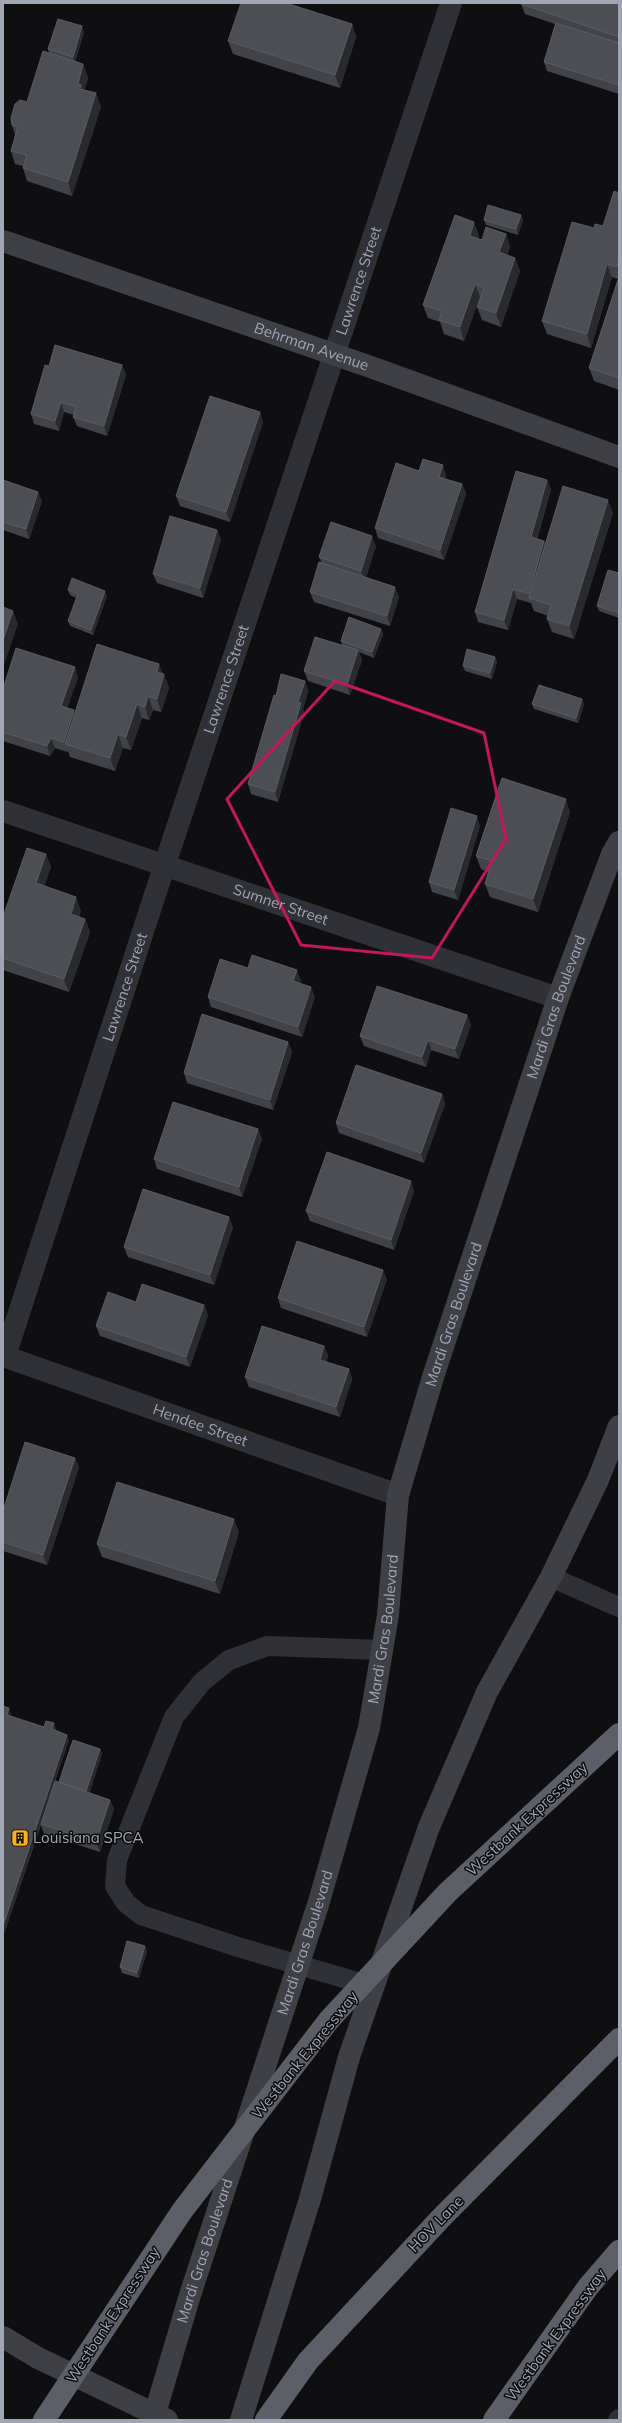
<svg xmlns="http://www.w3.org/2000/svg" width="622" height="2423" viewBox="0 0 622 2423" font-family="Mulish,sans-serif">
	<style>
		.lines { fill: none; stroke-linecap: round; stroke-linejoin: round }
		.lane { stroke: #303136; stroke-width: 20 }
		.street { stroke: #303136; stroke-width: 22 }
		.secondary { stroke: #3e4046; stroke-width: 22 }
		.highway { stroke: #5c5f67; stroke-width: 22 }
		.wall { fill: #424349 }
		.shaded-wall { fill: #292a2e }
		.building { fill: #4c4e54; stroke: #595c63 }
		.marked { fill: none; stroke: #c2185b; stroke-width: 3; stroke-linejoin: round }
		.labels { text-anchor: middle; stroke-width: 3; stroke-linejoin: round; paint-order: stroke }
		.street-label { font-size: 15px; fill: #a0a6b3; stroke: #0b0b0c }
		.poi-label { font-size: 15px; fill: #a0a6b3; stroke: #0b0b0c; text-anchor: start }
	</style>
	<rect width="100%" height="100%" fill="#0f0f11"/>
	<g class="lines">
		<!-- lane -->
		<path class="lane" d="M551,1577L619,1607
			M374,1987L238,1947L141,1915L126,1903L115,1886L117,1860L174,1717L202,1682L229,1660L267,1646L383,1650
			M618,2420L619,2419"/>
		<!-- street -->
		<g class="street">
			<path id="s1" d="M3,811L558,998"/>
			<path id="s2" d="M3,1356L398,1495"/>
			<path id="s3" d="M5,1356L164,867L451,3"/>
		</g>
		<!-- secondary -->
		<g class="secondary">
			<path id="s4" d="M3,241L368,366L619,457"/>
			<path d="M3,2337L38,2358L167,2420"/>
			<path id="s5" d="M153,2420L190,2295L318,1905L369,1728L388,1615L398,1495L433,1377L558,998L612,854L619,842"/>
			<path d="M241,2420L310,2199L349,2057L429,1827L487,1692L551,1577L598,1480L619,1426"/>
		</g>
		<!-- highway -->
		<path class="highway" d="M44,2420L182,2211L329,2020L448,1892L619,1734
			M266,2420L308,2361L441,2218L619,2039
			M494,2420L588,2287L619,2251"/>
	</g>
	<!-- wall -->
	<path class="wall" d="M619,3V94L547,71L544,62L555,24L525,14L521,4Z
		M352,24L356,37L340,88L233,54L228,41Z
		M84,32L75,62L83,64L88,78L84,90L96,93L101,107L72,196L27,181L23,168V166L15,164L11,151L15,135L12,125L27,102L49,53L48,49Z
		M619,193V390L594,381L589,368L618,279L612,277L591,348L547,334L542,321L594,228L603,226Z
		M521,215L523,220L518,235L486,225L484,220Z
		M506,234L510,247L507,255L515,258L520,271L501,327L482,320L477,307L481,298L480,297L464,341L444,334L440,322L428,318L423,305L479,235L478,239L482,240Z
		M122,365L126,375L107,436L77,426L73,417L74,415L64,412L59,431L34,424L31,414L49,366Z
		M260,412L263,422L230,522L180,506L176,496Z
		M419,471L446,475L445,479L462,484L466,494L444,560L378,538L375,528Z
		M3,480L42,501L29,539L3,530Z
		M547,480L551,490L537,539L544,541L546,544L613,513L574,639L552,632L547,619L548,616L534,611L531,603L517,599L508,630L478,622L475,612Z
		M217,530L221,540L203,598L157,583L153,574Z
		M376,546L366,577L399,597L390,626L314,602L310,592L322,563L319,557Z
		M619,573V618L599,611L597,606Z
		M68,590L107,596L93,635L70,626L68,621L76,598L70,595Z
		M381,629L383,634L374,658L359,652L362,660L350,695L308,681L304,671L342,645L341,641Z
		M495,657L497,662L492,679L465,671L463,666Z
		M163,674L169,688L161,712L153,710L149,720L142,718L131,750L123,748L115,771L70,757L68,751L67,752L55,748L50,756L3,741V689L78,677L67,708L75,713Z
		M305,681L308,691L303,709L304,713L278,802L251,794L248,784L276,696Z
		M532,704H584L578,723L534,709Z
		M570,812L538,912L490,897L485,884L488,872L481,869L476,856Z
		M480,826L458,900L432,892L429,882Z
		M46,854L51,867L44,886L81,911L79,917L85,919L90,932L69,992L3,970V917Z
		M248,968L301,980L300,983L315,997L302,1037L211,1007L208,997Z
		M467,1015L471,1025L459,1059L431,1050L426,1067L364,1046L360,1036Z
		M288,1042L292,1052L273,1110L187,1083L184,1073Z
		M442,1094L445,1104L424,1163L339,1133L336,1123Z
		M258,1129L262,1139L242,1197L157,1169L154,1159Z
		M414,1191L394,1250L310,1221L306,1211Z
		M233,1227L214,1285L128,1257L124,1247Z
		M387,1279L367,1337L281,1308L278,1298Z
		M136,1302L204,1305L208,1315L190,1367L100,1336L96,1326Z
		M324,1346L328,1356L326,1362L349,1369L352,1379L340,1417L249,1387L245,1377Z
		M75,1458L79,1467L47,1565L3,1551V1511Z
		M239,1532L220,1594L102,1557L97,1544Z
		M3,1706L11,1714L10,1716L44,1727L56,1729L55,1730L69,1740L55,1781L59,1782L100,1749L102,1754L89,1793L110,1800L114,1809L100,1852L44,1834L41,1825L3,1937Z
		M147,1951L139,1978L122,1973L120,1967Z"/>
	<!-- shaded-wall -->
	<path class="shaded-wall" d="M352,24L356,37L340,88L335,75Z
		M82,26L84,32L75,62L73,57Z
		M83,64L88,78L84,93L85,102L78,84Z
		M96,93L101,107L72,196L68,182Z
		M521,215L523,220L518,235L516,229Z
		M474,222L479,235L474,249L470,236Z
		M506,234L510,247L504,266L499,252Z
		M515,258L520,271L501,327L496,313Z
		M619,260V273L617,267Z
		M607,264L612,277L591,348L587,334Z
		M475,284L480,297L464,341L460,327Z
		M122,365L126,375L107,436L104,426Z
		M61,402L64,412L59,431L55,421Z
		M260,412L263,422L230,522L226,512Z
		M443,465L446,475L443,487L439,477Z
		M547,480L551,490L534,547L531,537Z
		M462,484L466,494L444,560L440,550Z
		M38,492L42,501L29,539L26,529Z
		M608,500L613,513L574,639L569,626Z
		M217,530L221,540L203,598L200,588Z
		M372,536L376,546L365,581L361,571Z
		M544,541L548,551L531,599L529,594Z
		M395,587L399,597L390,626L387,616Z
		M513,589L517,599L508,630L504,620Z
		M105,591L107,596L93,635L91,630Z
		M13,611L18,624L3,668V640Z
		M381,629L383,634L374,658L372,652Z
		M358,650L362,660L350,695L347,685Z
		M495,657L497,662L492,679L490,673Z
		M159,664L164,676V674L169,688L161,712L157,699V672Z
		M75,667L78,677L65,716L61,706Z
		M305,681L308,691L303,709L304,713L278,802L275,792L298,702Z
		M148,696L153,710L149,720L145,707Z
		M582,699L584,704L578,723L576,718Z
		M137,704L142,718L131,750L126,737Z
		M74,710L77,720L65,744L67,752L64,742Z
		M118,734L123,748L115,771L110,758Z
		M51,738L55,748L50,756L47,746Z
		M566,799L570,812L538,912L533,899Z
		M477,816L480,826L458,900L454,890Z
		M46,854L51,867L41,897L36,883Z
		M76,897L81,911L76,927L71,914Z
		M85,919L90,932L69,992L64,979Z
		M297,970L301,980L297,991L293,981Z
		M311,987L315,997L302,1037L298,1027Z
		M467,1015L471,1025L459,1059L455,1049Z
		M428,1040L431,1050L426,1067L422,1057Z
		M288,1042L292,1052L273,1110L270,1100Z
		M442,1094L445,1104L424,1163L421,1153Z
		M258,1129L262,1139L242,1197L239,1187Z
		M411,1181L414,1191L394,1250L391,1240Z
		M229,1217L233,1227L214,1285L210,1275Z
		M383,1270L387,1279L367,1337L364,1327Z
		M204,1305L208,1315L190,1367L186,1357Z
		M324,1346L328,1356L324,1370L320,1360Z
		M349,1369L352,1379L340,1417L336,1407Z
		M75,1458L79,1467L47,1565L43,1555Z
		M234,1519L239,1532L220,1594L215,1581Z
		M9,1708L11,1714L9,1720L7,1715Z
		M54,1723L56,1729L54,1735L52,1729Z
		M67,1735L69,1740L3,1937V1926Z
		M100,1749L102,1754L88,1798L86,1792Z
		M110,1800L114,1809L100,1852L96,1842Z
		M145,1946L147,1951L139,1978L137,1973Z"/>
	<!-- building -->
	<path class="building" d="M241,3H286L352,24L335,75L228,41Z
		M522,3H619V37L521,4Z
		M58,19L82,26L73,57L48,49Z
		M556,23L619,43V85L544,62Z
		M43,51L83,64L78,84L81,85L80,89L96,93L68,182L23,168L27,155L11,151L18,127L12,125L11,118L15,104L20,100L27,102Z
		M614,191L619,193V260L617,267L607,264L587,334L542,321L572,222L594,228L595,224L603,226Z
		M488,205L521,215L516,229L484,220Z
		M455,215L474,222L470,236L482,240L486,227L506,234L499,252L515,258L496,313L477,307L484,288L475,284L460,327L439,320L442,311L423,305Z
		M619,277V378L589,368Z
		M55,345L122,365L104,426L73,417L76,407L61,402L55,421L31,414L45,365L49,366Z
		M210,396L260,412L226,512L176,496Z
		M423,459L443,465L439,477L462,484L440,550L375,528L396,463L419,471Z
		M516,471L547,480L531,537L544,541L529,594L513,589L504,620L475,612Z
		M3,480L38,492L26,529L3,522Z
		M563,486L608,500L569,626L547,619L551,605L529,598Z
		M170,516L217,530L200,588L153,574Z
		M331,522L372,536L361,571L319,557Z
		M319,562L395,587L387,616L310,592Z
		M608,570L619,573V613L597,606Z
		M72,578L105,591L91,630L68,621L78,594L68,590Z
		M3,607L13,611L3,640Z
		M349,617L381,629L372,652L341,641Z
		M315,637L358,650L347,685L304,671Z
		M97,644L159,664L157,672L164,674L157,699L148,696L145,707L137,704L126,737L118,734L110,758L65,744Z
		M16,648L75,667L61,706L74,710L64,742L51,738L47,746L3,732V689Z
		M467,649L495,657L490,673L463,666Z
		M281,674L305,681L298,702L301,703L275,792L248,784L274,695L276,696Z
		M539,685L582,699L576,718L532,704Z
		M502,778L566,799L533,899L485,884L492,861L476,856Z
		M451,808L477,816L454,890L429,882Z
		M27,848L46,854L36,883L76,897L71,914L85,919L64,979L3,958V917Z
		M252,955L297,970L293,981L311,987L298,1027L208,997L220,959L248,968Z
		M377,986L467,1015L455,1049L428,1040L422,1057L360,1036Z
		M202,1014L288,1042L270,1100L184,1073Z
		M356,1065L442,1094L421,1153L336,1123Z
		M173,1102L258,1129L239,1187L154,1159Z
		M327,1152L411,1181L391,1240L306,1211Z
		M143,1189L229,1217L210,1275L124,1247Z
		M297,1241L383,1270L364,1327L278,1298Z
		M142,1284L204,1305L186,1357L96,1326L108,1292L136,1302Z
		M262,1326L324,1346L320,1360L349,1369L336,1407L245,1377Z
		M25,1442L75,1458L43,1555L3,1542V1511Z
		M117,1482L234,1519L215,1581L97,1544Z
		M3,1706L9,1708L7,1715L44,1727L46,1721L54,1723L52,1729L67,1735L3,1926Z
		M73,1740L100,1749L86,1791L59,1782Z
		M55,1781L110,1800L96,1842L41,1824Z
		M127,1941L145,1946L137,1973L120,1967Z"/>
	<!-- marked area -->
	<path class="marked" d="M335,681L484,733L506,839L432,958L301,945L227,799Z"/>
	<!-- icons -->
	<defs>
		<symbol id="building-square" viewBox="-11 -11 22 22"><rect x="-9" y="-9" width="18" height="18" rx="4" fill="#fab11e" stroke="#0b0b0c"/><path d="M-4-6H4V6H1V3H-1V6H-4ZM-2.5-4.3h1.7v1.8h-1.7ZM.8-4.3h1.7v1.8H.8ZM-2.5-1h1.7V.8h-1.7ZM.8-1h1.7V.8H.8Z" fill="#111"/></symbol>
	</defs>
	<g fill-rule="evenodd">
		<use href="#building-square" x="10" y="1828" width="20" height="20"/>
	</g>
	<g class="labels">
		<!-- street labels -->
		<g class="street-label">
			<text dy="5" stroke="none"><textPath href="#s3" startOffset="1132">Lawrence Street</textPath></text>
			<text dy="5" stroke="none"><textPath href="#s4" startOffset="326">Behrman Avenue</textPath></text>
			<text dy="5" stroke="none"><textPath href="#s3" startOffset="712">Lawrence Street</textPath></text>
			<text dy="5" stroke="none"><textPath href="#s1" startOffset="293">Sumner Street</textPath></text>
			<text dy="5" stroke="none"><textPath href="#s3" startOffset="388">Lawrence Street</textPath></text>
			<text dy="5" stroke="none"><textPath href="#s5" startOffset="1473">Mardi Gras Boulevard</textPath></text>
			<text dy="5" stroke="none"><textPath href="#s5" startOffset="1149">Mardi Gras Boulevard</textPath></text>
			<text dy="5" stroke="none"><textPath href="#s2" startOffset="209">Hendee Street</textPath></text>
			<text dy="5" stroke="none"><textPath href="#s5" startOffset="825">Mardi Gras Boulevard</textPath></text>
			<text transform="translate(527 1819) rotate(-43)" y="5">Westbank Expressway</text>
			<text dy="5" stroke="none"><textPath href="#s5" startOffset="501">Mardi Gras Boulevard</textPath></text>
			<text transform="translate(305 2055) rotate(-51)" y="5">Westbank Expressway</text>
			<text transform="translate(436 2224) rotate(-46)" y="5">HOV Lane</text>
			<text dy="5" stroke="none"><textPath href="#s5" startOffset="177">Mardi Gras Boulevard</textPath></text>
			<text transform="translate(113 2315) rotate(-57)" y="5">Westbank Expressway</text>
			<text transform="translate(556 2335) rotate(-54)" y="5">Westbank Expressway</text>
		</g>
		<!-- poi labels -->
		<g class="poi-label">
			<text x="33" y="1843">Louisiana SPCA</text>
		</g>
	</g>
	<!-- border -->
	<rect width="622" height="2423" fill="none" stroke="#a0a6b3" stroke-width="8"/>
</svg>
